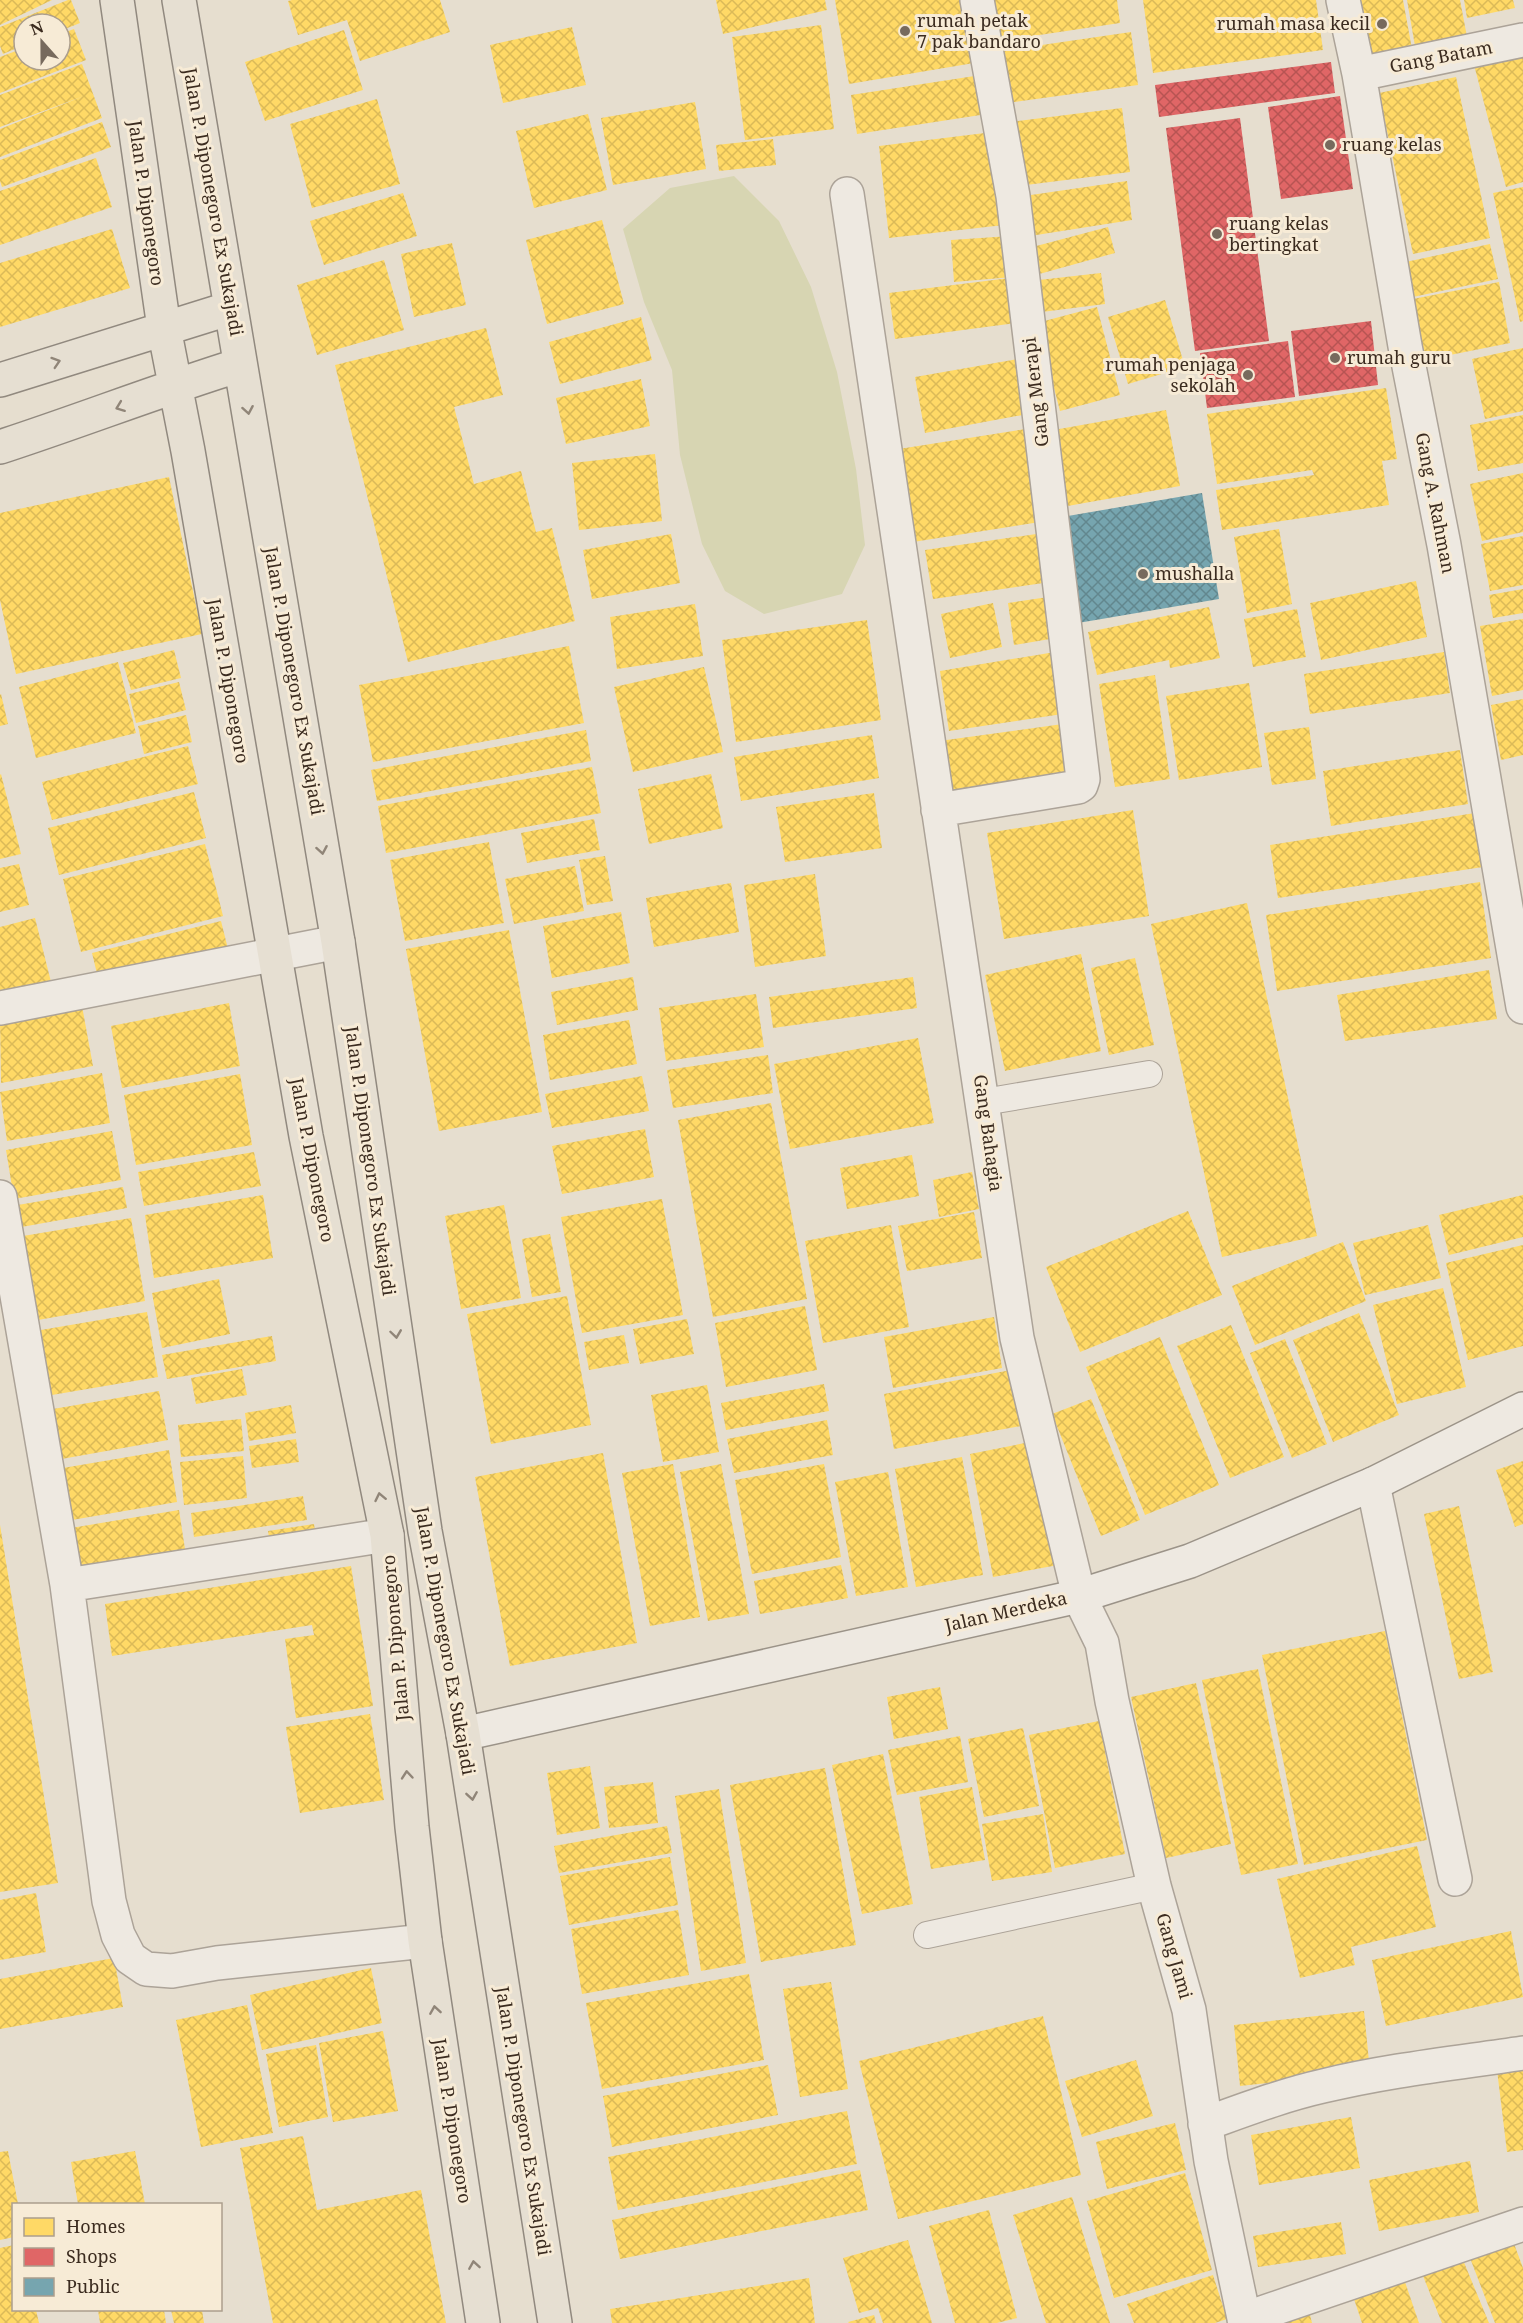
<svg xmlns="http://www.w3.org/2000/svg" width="1523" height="2323" viewBox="0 0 1523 2323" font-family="'Noto Serif',serif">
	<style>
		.grass { fill: #d7d5b2 }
		.homes { fill: url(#homes-cross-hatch) }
		.shops { fill: url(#shops-cross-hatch) }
		.public { fill: url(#public-cross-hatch) }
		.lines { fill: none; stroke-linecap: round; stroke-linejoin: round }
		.lane-casing { stroke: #aca398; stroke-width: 28 }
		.street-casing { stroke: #aca398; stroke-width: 36 }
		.secondary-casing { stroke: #9b9388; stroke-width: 36 }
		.primary-casing { stroke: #91897f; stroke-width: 36 }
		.lane { stroke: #eee9e1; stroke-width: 26 }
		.street { stroke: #eee9e1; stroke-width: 33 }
		.secondary { stroke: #eee9e1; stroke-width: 33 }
		.primary { stroke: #e6dfd2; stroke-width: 33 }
		.oneway { stroke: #908578 }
		.poi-dot { fill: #776a5d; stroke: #f7ebd6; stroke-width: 2 }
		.labels { text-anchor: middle; stroke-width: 6; stroke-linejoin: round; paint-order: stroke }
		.poi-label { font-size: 18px; fill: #3b2b1f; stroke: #f7ebd6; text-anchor: start }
		.street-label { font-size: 18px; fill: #3b2b1f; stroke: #f7ebd6 }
	</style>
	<defs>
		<pattern id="homes-cross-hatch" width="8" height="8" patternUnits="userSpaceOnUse" patternTransform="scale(1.5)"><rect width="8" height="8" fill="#ffd966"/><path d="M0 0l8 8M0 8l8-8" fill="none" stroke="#dbba58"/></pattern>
		<pattern id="shops-cross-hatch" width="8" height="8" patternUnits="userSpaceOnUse" patternTransform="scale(1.5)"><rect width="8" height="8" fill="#e06666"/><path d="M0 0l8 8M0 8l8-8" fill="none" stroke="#b75453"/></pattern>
		<pattern id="public-cross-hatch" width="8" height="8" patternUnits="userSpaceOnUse" patternTransform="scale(1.5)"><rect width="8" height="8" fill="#76a5af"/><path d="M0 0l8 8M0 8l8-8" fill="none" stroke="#62878e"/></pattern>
	</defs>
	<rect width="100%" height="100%" fill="#e6decf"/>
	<!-- grass -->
	<path class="grass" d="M734,176L779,221L811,287L837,372L856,469L865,545L842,594L764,614L725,591L702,544L680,455L672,370L644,302L623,229L670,188Z"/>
	<!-- homes -->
	<path class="homes" d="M0,0H52L0,25Z
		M68,0H71L80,23L60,31V24H24V45L3,54L0,46V27Z
		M292,0H440L450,32L360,61L347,20L298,35L288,1Z
		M716,0H825L827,10L723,34Z
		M835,0H964L974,63L849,84Z
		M987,0H1117L1120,23L993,42Z
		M1143,0H1316L1323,50L1153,73Z
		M1351,0H1403L1412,49L1362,58Z
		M1407,0H1460L1468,42L1416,52Z
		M1464,0H1513L1515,8L1467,18Z
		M821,25L834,129L745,140L732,37Z
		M572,27L586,85L503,103L490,45Z
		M74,29L86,60L0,93V57L24,48V60H60V34Z
		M344,30L363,90L265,121L245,62Z
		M1131,32L1138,85L1000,104L993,52Z
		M1523,48V182L1506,187L1473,61Z
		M82,64L102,118L0,157V129L84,96L0,127V95Z
		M981,75L987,114L857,134L851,95Z
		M1456,77L1490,238L1413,254L1379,93Z
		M377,99L400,184L312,208L290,124Z
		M695,102L706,169L613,185L601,118Z
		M1122,108L1130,172L1018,186L1011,122Z
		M588,114L607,190L534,208L516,131Z
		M102,122L111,147L2,187L0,181V160Z
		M993,132L1004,225L889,238L879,146Z
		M773,139L776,165L719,171L716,145Z
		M96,158L112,207L0,245V191Z
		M1127,181L1132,220L1030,236L1024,196Z
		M1523,187V321L1520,322L1493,193Z
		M403,193L417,236L324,265L310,221Z
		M602,220L624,304L547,324L526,240Z
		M1108,227L1115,253L1032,276L1025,249Z
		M112,229L130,288L0,327V263Z
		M1010,236L1013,277L954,282L951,240Z
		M452,243L466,305L414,317L401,254Z
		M1490,244L1498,279L1408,298L1401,263Z
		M384,260L404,330L317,355L297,285Z
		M1101,273L1105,304L1034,313L1030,281Z
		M1019,277L1024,322L895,339L889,293Z
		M1499,282L1510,343L1420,361L1408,300Z
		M1165,300L1185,367L1128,384L1108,317Z
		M1097,307L1120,395L1060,411L1037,323Z
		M641,317L652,360L560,384L549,342Z
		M486,328L503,395L454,407L474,484L521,471L536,532L552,528L575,621L408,662L335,365Z
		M1523,348V411L1485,419L1472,359Z
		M1018,359L1028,414L925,433L915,377Z
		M641,379L650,426L566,444L556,398Z
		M1386,388L1397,459L1382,461L1389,505L1222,530L1216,490L1314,475L1312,470L1217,484L1207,414Z
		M1166,410L1180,486L1062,507L1048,431Z
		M1523,415V463L1478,471L1470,425Z
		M1032,428L1046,521L913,542L899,449Z
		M655,454L662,521L579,530L572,463Z
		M1523,473V532L1482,541L1470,484Z
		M169,477L202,634L16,674L0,600V513Z
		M1279,529L1292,604L1247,613L1234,537Z
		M1050,532L1057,581L933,599L925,550Z
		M671,534L680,583L592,599L583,550Z
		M1523,536V585L1490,591L1481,544Z
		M1416,581L1427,637L1321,660L1310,603Z
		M1523,589V613L1493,618L1489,595Z
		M1055,596L1062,637L1014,645L1008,603Z
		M993,603L1002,647L950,658L941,614Z
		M695,604L703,656L617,669L610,617Z
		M1209,607L1220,658L1170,668L1169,660L1097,675L1088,632Z
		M1297,609L1306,657L1253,667L1244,619Z
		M1523,619V690L1492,696L1480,626Z
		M867,620L881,720L736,742L722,640Z
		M569,646L584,723L373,762L359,685Z
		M174,650L181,678L131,690L123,663Z
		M1061,651L1069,713L949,731L940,671Z
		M1444,652L1450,693L1310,714L1304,674Z
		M118,662L136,733L36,758L19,687Z
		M704,667L723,752L633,772L614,687Z
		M1155,675L1170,779L1115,787L1099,684Z
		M179,682L186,710L136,723L129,694Z
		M1249,683L1262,767L1179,780L1166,696Z
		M1,694L8,724L0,726V695Z
		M1523,699V755L1501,760L1491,705Z
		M186,715L192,742L144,754L138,726Z
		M1070,723L1077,777L946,794L939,741Z
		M1309,727L1316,779L1272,785L1264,733Z
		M586,730L591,761L377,801L371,770Z
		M872,735L879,778L741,801L734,757Z
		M188,746L198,784L52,820L42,782Z
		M1460,750L1468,804L1331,826L1323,771Z
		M592,767L601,813L386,853L378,806Z
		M1,774L21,854L0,859V775Z
		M711,774L723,828L649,844L638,789Z
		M194,792L206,838L59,875L48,828Z
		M874,793L882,848L785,862L776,807Z
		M1133,810L1149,916L1004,939L987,833Z
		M1475,813L1483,867L1278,898L1270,845Z
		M594,819L600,850L527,863L521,833Z
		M489,842L504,923L405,941L390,860Z
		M205,844L223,916L81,952L63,879Z
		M605,856L613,901L587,905L579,860Z
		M19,864L29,905L0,912V868Z
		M575,866L584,911L514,924L505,879Z
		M815,874L826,956L755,967L744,885Z
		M1480,882L1491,958L1277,991L1266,915Z
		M731,883L739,932L654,947L646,898Z
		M1247,903L1317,1236L1222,1257L1151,924Z
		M621,912L630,963L552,978L543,926Z
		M35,918L52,986L0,999V927Z
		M221,921L228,949L99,982L92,953Z
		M509,930L542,1112L439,1131L406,949Z
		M1081,954L1101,1051L1005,1071L985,975Z
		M1135,958L1154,1045L1109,1055L1091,968Z
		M1489,970L1497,1019L1345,1041L1337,995Z
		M633,977L638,1010L557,1025L551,992Z
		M913,977L917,1008L773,1028L769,997Z
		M756,994L764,1047L666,1061L659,1008Z
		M229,1003L240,1066L122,1088L111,1026Z
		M82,1006L93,1066L1,1083L0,1021Z
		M629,1020L637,1064L550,1080L543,1035Z
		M918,1038L934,1123L790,1149L774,1064Z
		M768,1055L773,1093L673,1108L667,1070Z
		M102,1073L110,1123L7,1141L0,1092Z
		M240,1074L252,1145L136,1165L124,1095Z
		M642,1076L649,1111L552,1128L545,1094Z
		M771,1103L807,1299L713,1317L678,1120Z
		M645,1129L654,1177L562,1194L552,1146Z
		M112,1131L121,1180L14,1199L6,1150Z
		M254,1152L261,1186L144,1206L138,1172Z
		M912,1155L919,1196L847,1209L840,1168Z
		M972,1172L979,1209L939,1217L933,1180Z
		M123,1187L127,1208L16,1228L12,1206Z
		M263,1195L273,1258L154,1278L145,1215Z
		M1523,1195V1237L1449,1255L1439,1215Z
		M662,1199L683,1315L582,1333L561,1217Z
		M504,1205L521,1298L461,1309L445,1216Z
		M1188,1211L1222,1295L1080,1352L1046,1267Z
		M974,1212L982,1258L907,1271L898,1226Z
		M131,1218L145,1301L38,1320L23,1236Z
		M891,1225L909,1327L823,1343L805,1241Z
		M1428,1225L1441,1278L1365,1295L1353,1243Z
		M550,1234L561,1292L532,1297L522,1239Z
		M1343,1242L1366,1301L1255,1345L1232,1286Z
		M1523,1245V1346L1468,1360L1446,1263Z
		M219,1279L230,1334L162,1348L152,1293Z
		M1443,1288L1466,1387L1397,1404L1373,1305Z
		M567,1296L591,1425L491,1444L467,1314Z
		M805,1306L817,1370L726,1387L715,1323Z
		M147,1312L158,1377L46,1396L35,1331Z
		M1359,1313L1399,1415L1333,1442L1293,1340Z
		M994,1317L1002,1368L893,1388L884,1337Z
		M687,1319L694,1354L640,1364L633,1329Z
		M1231,1325L1284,1457L1230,1478L1177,1346Z
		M624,1335L629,1363L589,1370L584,1342Z
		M272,1336L276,1361L167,1379L162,1355Z
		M1160,1337L1219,1485L1145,1515L1086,1367Z
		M1285,1339L1327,1444L1292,1458L1250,1353Z
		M242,1369L247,1395L196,1404L191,1378Z
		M1011,1370L1021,1426L894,1449L884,1394Z
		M824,1384L829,1411L726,1430L721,1403Z
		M707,1385L719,1452L663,1462L651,1395Z
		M159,1391L168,1440L56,1460L47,1410Z
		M1091,1399L1140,1520L1101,1536L1052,1414Z
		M291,1405L296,1433L249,1441L245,1413Z
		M241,1419L244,1451L181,1457L178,1425Z
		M827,1420L833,1455L734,1473L727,1439Z
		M296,1439L299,1462L252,1468L249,1446Z
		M1035,1441L1058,1565L993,1577L970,1454Z
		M169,1450L177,1502L66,1521L57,1469Z
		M603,1453L637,1643L510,1666L475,1477Z
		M243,1456L247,1498L184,1505L180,1462Z
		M962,1457L983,1575L916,1587L895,1469Z
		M1523,1461V1524L1515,1527L1496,1470Z
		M673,1464L700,1617L650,1626L622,1473Z
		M721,1464L749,1614L708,1621L680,1472Z
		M824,1464L841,1557L752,1574L735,1480Z
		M888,1472L908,1587L856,1596L835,1482Z
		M303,1496L307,1520L194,1537L191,1513Z
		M1459,1506L1493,1672L1459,1679L1424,1514Z
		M179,1510L185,1549L70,1568L65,1529Z
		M314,1524L317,1544L271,1550L268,1531Z
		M0,1525L58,1883L0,1892Z
		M841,1565L848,1598L760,1614L754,1581Z
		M351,1566L373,1706L296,1718L285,1639L314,1635L312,1625L112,1656L105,1604Z
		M1385,1631L1427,1840L1304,1865L1262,1655Z
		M1258,1669L1298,1864L1241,1875L1202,1680Z
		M1196,1683L1231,1844L1166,1858L1131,1697Z
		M940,1687L948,1729L894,1739L887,1697Z
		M370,1714L384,1800L300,1813L286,1727Z
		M1099,1721L1125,1854L1055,1868L1029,1735Z
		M1023,1728L1039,1806L984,1817L968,1739Z
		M960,1736L968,1782L897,1795L888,1750Z
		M883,1754L913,1904L862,1914L832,1765Z
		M590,1766L600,1828L557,1835L547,1773Z
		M825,1768L856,1945L761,1962L730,1785Z
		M653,1782L658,1823L609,1828L604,1787Z
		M972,1787L985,1860L931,1869L919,1797Z
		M719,1789L746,1963L701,1971L675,1796Z
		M1043,1814L1052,1872L992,1881L982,1824Z
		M667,1826L672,1853L559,1873L554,1846Z
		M1417,1846L1436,1927L1351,1947L1355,1965L1300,1978L1277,1879Z
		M670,1857L678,1905L569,1925L560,1876Z
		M36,1893L46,1952L0,1960V1900Z
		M678,1910L689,1975L582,1994L571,1929Z
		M1511,1931L1523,1997L1386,2026L1372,1960Z
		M114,1958L123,2007L0,2029V1979Z
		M371,1968L382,2023L262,2050L250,1995Z
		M749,1974L764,2060L602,2089L586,2003Z
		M831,1982L848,2089L800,2097L783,1989Z
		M247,2005L273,2133L201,2147L176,2020Z
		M1364,2011L1370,2072L1240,2086L1234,2025Z
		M1043,2016L1081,2175L898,2219L859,2061Z
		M383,2031L398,2111L333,2122L319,2043Z
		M316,2045L328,2117L279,2127L266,2054Z
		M1136,2060L1153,2116L1082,2137L1065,2081Z
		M768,2065L778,2115L612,2147L603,2096Z
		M1523,2067V2150L1507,2152L1497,2070Z
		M847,2111L857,2164L618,2210L608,2157Z
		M1351,2117L1360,2168L1259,2185L1251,2135Z
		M1175,2123L1186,2170L1107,2189L1096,2142Z
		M303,2136L317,2210L421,2190L446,2323H273L240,2148Z
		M8,2151L18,2204H14V2237L0,2240V2152Z
		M135,2151L145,2204H78L71,2162Z
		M1470,2161L1479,2212L1379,2231L1369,2180Z
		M860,2170L868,2210L620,2259L612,2220Z
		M1185,2173L1212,2270L1114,2298L1087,2201Z
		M1072,2197L1110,2323H1046L1013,2215Z
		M989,2210L1017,2318L997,2323H955L929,2226Z
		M1341,2222L1346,2254L1258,2267L1253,2236Z
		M908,2240L932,2323H883L878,2308L859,2313L843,2258Z
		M1513,2241L1523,2268V2323H1495L1470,2258Z
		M14,2245V2310H36L39,2323H0V2248Z
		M1463,2260L1489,2323H1442L1423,2276Z
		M1213,2275L1227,2319L1215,2323H1134L1127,2304Z
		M809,2278L815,2323H612L610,2309Z
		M1404,2279L1419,2323H1362L1353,2296Z
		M98,2310H164L166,2323H100Z
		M171,2310H202L204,2323H174Z
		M1309,2311L1312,2323H1271Z
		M874,2315L876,2323H849L848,2322Z"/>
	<!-- shops -->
	<path class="shops" d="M1331,62L1335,93L1159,117L1155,85Z
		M1340,96L1353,189L1281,199L1268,107Z
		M1240,118L1269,341L1195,351L1166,128Z
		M1371,321L1378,385L1299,396L1291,331Z
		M1288,341L1295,397L1207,408L1200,353Z"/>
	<!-- public -->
	<path class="public" d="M1202,493L1219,599L1078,623L1062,517Z"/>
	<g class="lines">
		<defs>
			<path id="lane" d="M984,1102L1149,1074
				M927,1935L1154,1886"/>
			<path id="street" d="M1343,0L1359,74L1405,346L1444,545L1523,1007
				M1359,74L1523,40
				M847,194L1017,1338L1079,1596L1102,1643L1112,1701L1154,1886L1189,2010L1211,2161L1245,2323
				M938,810L1078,787L1081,785L1083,779L1013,196L977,0
				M0,1008L338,942
				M0,1197L67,1585L109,1901L118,1935L130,1958L146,1969L172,1971L217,1963L425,1941
				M1373,1484L1455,1879
				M67,1585L387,1535
				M1205,2124C1244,2110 1283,2095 1323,2086C1389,2070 1456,2063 1523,2053
				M1244,2319L1523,2224"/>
			<path id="secondary" d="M463,1734L1079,1596L1190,1561L1373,1484L1523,1409"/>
			<path id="primary" d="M117,0L164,328L188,451L306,1136L387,1535L412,1827L425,1941L483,2323
				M179,0L338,942L425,1531L463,1734L555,2323
				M0,380L231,308
				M0,447C80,421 159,390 240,365"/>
		</defs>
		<!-- lane casing -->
		<use href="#lane" class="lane-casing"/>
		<!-- street casing -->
		<use href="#street" class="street-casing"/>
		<!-- secondary casing -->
		<use href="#secondary" class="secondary-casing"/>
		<!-- primary casing -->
		<use href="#primary" class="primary-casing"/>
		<!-- lane -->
		<use href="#lane" class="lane"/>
		<!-- street -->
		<use href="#street" class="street"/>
		<!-- secondary -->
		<use href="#secondary" class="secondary"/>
		<!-- primary -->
		<use href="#primary" class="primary"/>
	</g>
	<!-- one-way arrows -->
	<defs><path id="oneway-chevron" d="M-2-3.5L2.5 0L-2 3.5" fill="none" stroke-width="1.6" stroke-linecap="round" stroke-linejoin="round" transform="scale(1.5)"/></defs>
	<g class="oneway">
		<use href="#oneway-chevron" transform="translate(56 362) rotate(-18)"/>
		<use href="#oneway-chevron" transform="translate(120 407) rotate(159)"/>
		<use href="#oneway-chevron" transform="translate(248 410) rotate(80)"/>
		<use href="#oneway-chevron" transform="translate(322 850) rotate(80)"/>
		<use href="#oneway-chevron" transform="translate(396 1334) rotate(82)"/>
		<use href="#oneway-chevron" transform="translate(380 1497) rotate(-102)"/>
		<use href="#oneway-chevron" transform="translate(407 1775) rotate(-95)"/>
		<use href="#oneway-chevron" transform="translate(472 1796) rotate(81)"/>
		<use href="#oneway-chevron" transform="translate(435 2010) rotate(-99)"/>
		<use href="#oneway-chevron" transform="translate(474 2265) rotate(-99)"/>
	</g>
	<!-- markers -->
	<g class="poi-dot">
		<circle cx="1382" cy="24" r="6"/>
		<circle cx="905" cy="31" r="6"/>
		<circle cx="1330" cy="145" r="6"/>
		<circle cx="1217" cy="234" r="6"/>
		<circle cx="1335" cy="358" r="6"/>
		<circle cx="1248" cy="375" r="6"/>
		<circle cx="1143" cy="574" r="6"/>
	</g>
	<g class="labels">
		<!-- poi labels -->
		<g class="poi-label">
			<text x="917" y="27">rumah petak<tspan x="917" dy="21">7 pak bandaro</tspan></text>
			<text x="1370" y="30" text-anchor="end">rumah masa kecil</text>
			<text x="1342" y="151">ruang kelas</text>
			<text x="1229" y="230">ruang kelas<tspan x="1229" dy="21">bertingkat</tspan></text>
			<text x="1347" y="364">rumah guru</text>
			<text x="1236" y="371" text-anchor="end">rumah penjaga<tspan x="1236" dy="21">sekolah</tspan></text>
			<text x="1155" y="580">mushalla</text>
		</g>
		<!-- street labels -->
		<g class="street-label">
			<text transform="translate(1441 57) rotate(-11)" y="6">Gang Batam</text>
			<text transform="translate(213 202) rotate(80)" y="6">Jalan P. Diponegoro Ex Sukajadi</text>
			<text transform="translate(146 203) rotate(82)" y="6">Jalan P. Diponegoro</text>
			<text transform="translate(1036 392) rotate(-97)" y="6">Gang Merapi</text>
			<text transform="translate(1435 503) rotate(79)" y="6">Gang A. Rahman</text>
			<text transform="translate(228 681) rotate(80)" y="6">Jalan P. Diponegoro</text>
			<text transform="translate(294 681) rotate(80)" y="6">Jalan P. Diponegoro Ex Sukajadi</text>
			<text transform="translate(988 1133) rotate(82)" y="6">Gang Bahagia</text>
			<text transform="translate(312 1160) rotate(79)" y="6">Jalan P. Diponegoro</text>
			<text transform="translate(370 1161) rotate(82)" y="6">Jalan P. Diponegoro Ex Sukajadi</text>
			<text transform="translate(1006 1612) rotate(-13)" y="6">Jalan Merdeka</text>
			<text transform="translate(396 1638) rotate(-95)" y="6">Jalan P. Diponegoro</text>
			<text transform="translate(445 1641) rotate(80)" y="6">Jalan P. Diponegoro Ex Sukajadi</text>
			<text transform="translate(1174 1956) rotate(74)" y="6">Gang Jami</text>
			<text transform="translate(452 2121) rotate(81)" y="6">Jalan P. Diponegoro</text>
			<text transform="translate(523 2121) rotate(81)" y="6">Jalan P. Diponegoro Ex Sukajadi</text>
		</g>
	</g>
	<!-- legend -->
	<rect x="12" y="2203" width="210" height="108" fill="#f7ebd6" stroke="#ac9e8d" stroke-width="1.5"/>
	<rect x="24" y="2218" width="30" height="18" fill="#ffd966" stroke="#ac9e8d" stroke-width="1.5"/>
	<text x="66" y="2233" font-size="18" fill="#3b2b1f">Homes</text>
	<rect x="24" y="2248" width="30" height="18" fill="#e06666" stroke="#ac9e8d" stroke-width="1.5"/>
	<text x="66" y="2263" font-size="18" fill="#3b2b1f">Shops</text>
	<rect x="24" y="2278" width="30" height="18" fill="#76a5af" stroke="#ac9e8d" stroke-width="1.5"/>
	<text x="66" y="2293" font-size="18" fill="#3b2b1f">Public</text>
	<!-- north arrow -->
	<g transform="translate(42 42) rotate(339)"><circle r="28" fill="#f7ebd6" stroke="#ac9e8d" stroke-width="1.5"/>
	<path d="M0-4.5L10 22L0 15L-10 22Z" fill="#776a5d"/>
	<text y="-9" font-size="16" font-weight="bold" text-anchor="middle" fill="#3b2b1f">N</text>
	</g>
</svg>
